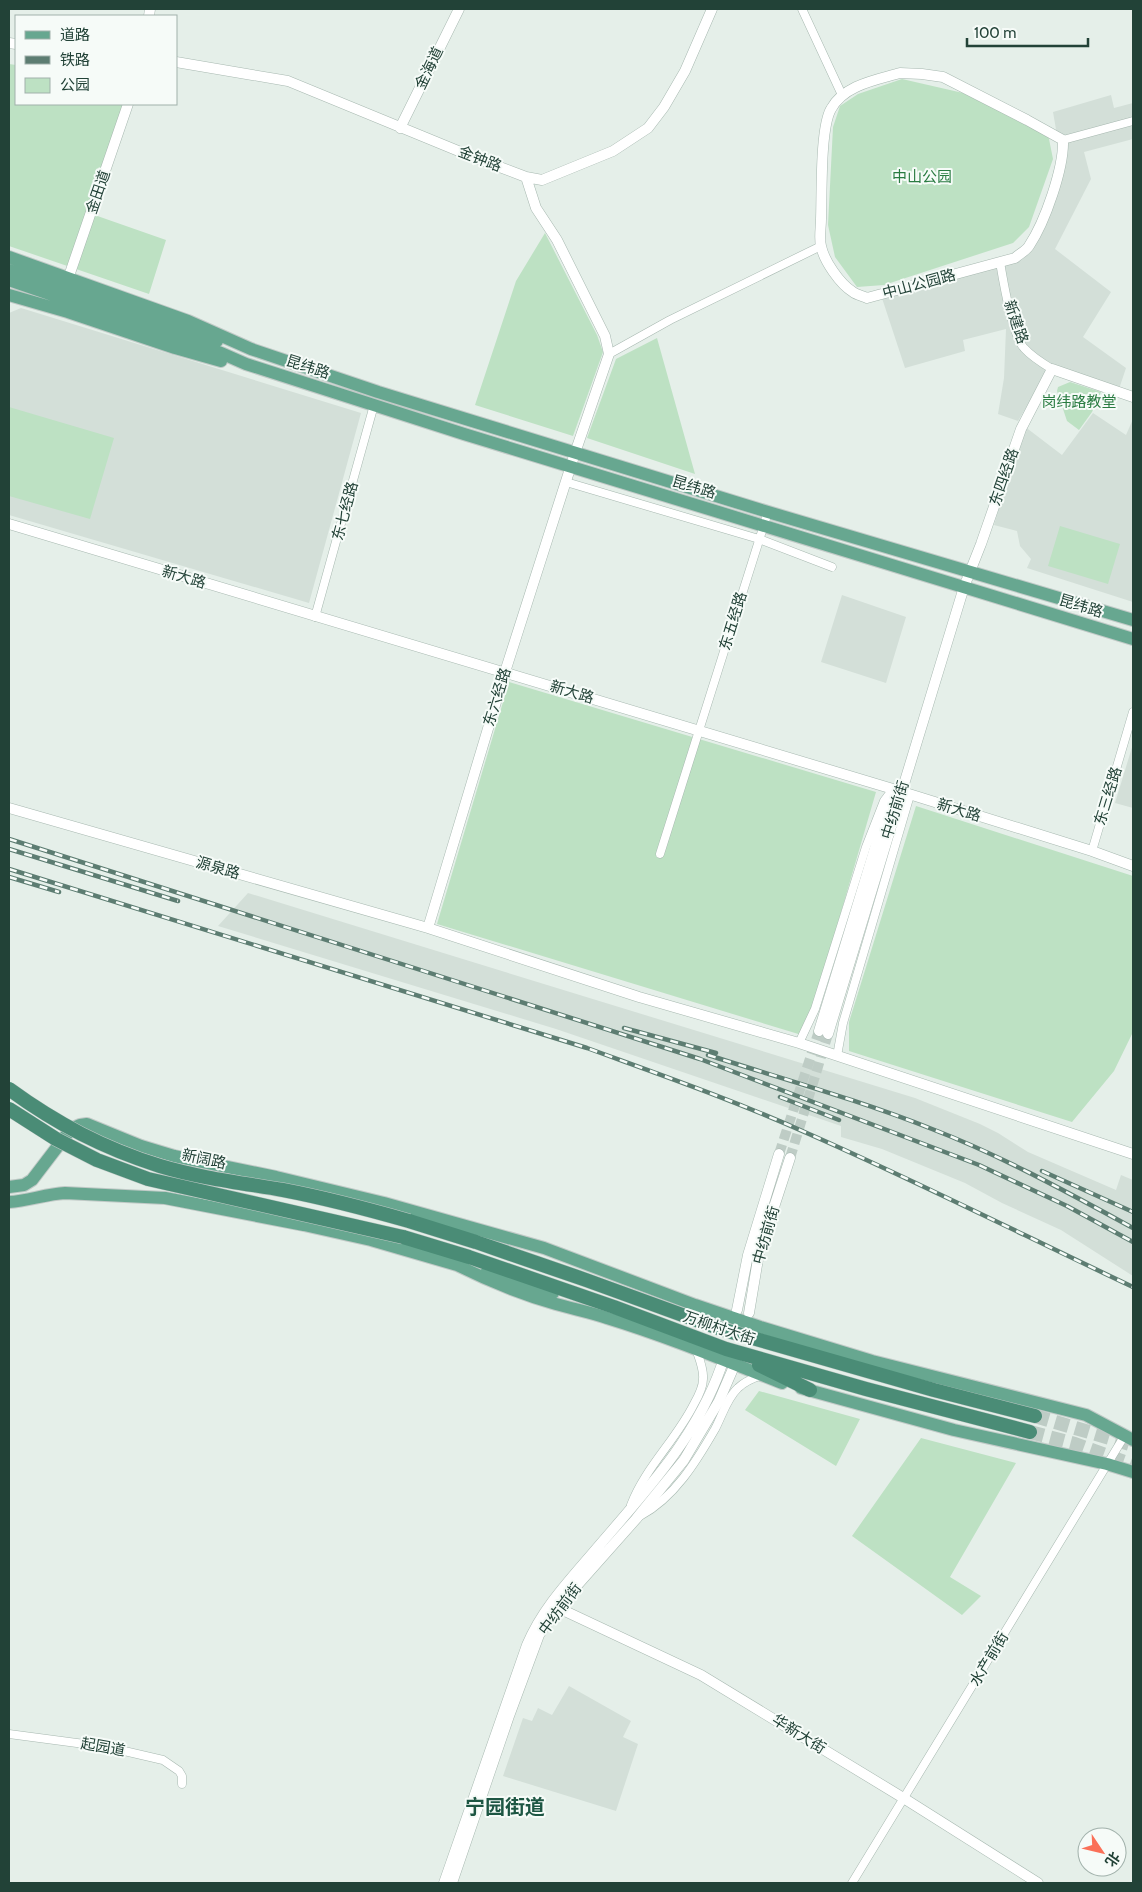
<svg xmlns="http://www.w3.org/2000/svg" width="1142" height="1892" viewBox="0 0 1142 1892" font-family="Cabin,'Noto Sans SC',sans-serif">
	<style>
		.built { fill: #d3dfd8 }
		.green { fill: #bde1c3 }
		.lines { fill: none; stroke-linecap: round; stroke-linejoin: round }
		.tertiary-tunnel { stroke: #beccc5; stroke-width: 10; stroke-dasharray: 10 5; stroke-linecap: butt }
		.trunk-tunnel { stroke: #beccc5; stroke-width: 14; stroke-dasharray: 14 7; stroke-linecap: butt }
		.minor-casing { stroke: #a7b8b0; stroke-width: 9 }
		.tertiary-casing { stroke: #a7b8b0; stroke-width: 11 }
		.primary-casing { stroke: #c1cac7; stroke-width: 14 }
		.trunk-casing { stroke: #c1cac7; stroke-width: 15 }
		.minor { stroke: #fff; stroke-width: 8 }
		.tertiary { stroke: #fff; stroke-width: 10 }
		.primary { stroke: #67a790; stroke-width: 12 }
		.trunk { stroke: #4a8c76; stroke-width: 14 }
		.rail-casing { stroke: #5d7d72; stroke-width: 4.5 }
		.rail { stroke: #f6fbf8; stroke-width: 2.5; stroke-dasharray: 8; stroke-linecap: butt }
		.trunk-bridge-casing { stroke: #c1cac7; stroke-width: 15; stroke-linecap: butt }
		.trunk-bridge { stroke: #4a8c76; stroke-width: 14 }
		.labels { text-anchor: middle; stroke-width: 4; stroke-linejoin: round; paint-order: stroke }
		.street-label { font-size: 15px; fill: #224237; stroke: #f6fbf8 }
		.park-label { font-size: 15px; fill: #2a7c42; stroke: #f6fbf8 }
		.district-label { font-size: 20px; font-weight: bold; fill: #1d5643; stroke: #f6fbf8 }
	</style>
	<rect width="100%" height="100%" fill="#e5efe9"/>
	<!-- built -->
	<path class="built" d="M1111,95L1114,108L1133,103V139L1084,152L1091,179L1055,249L1111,292L1083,337L1126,368L1117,395L1047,372L1018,421L998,414L1004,378L1006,329L963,340L965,351L905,368L880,292L1015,254L1025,244L1035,226L1047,196L1059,151L1058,141L1053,112Z
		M21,308L361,413L309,603L9,515V313Z
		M1093,413L1126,435L1133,419V602L1027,568L1031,559L1020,546L1017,531L994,525L1024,426L1062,455Z
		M842,595L906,617L886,683L821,662Z
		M1133,744V808L1115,803Z
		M248,893L915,1098L980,1124L998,1133L1028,1152L1116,1190L1121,1175L1133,1180V1276L1061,1230L1002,1203L965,1183L882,1149L841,1137V1126L556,1029L218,926Z
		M569,1686L631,1721L623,1737L638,1744L616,1811L503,1776L523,1718L532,1721L538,1708L552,1715Z"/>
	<!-- green -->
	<path class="green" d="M9,64L16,65V104H123L86,212L166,240L149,294L9,246Z
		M902,79L963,93L1048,134L1053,159L1029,227L1013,243L884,285L857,287L835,257L828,225L833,127L840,106L858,94Z
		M545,233L597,335L603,352L573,436L475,405L516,281Z
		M657,338L695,474L587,438L616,359Z
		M1070,382L1101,392L1092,412L1079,430L1067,421L1057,391L1058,387Z
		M9,407L114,438L90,519L9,496Z
		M1060,526L1120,544L1108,584L1048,566Z
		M509,682L876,792L805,1036L437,924Z
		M916,806L1133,876V1034H1132L1114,1071L1072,1122L849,1051V1022Z
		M759,1391L860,1419L836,1466L745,1410Z
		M921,1438L1016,1463L950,1577L981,1596L962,1615L852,1536Z"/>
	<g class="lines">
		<!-- tertiary-tunnel -->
		<path class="tertiary-tunnel" d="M779,1154L819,1031
			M790,1158L828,1034"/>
		<!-- trunk-tunnel -->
		<path class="trunk-tunnel" d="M1035,1416L1133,1445
			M1030,1432L1075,1444L1133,1465"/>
		<defs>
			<path id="minor" d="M802,9L842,95
				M1063,140L1133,121
				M1000,262C1003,280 1013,337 1024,348C1032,357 1042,363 1052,369
				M609,354L670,320L821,246
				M566,482L759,539L832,567
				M315,617L374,405
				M1092,851L1133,712
				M660,854L768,512
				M799,1043L815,1009L866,847L884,801L890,793
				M837,1056L843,1023L910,795
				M631,1505C645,1468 676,1440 694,1404C698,1397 703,1388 703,1379C704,1369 699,1358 696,1349
				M640,1516C674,1498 696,1462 715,1429C722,1416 727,1398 738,1388C745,1381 753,1378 762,1375
				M9,1734L107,1747L163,1760L179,1771L182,1776V1784
				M852,1883L1125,1435"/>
			<path id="tertiary" d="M149,16L150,9
				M9,43L16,44
				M176,62L288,81L473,157L526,177L542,180L613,151L648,128L664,107L685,71L712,9
				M900,73L922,74L943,77L1027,120L1063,140C1064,168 1045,222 1029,246C1026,251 1019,254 1015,258L867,298C863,296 857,295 853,292C840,284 824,261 821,246C819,238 821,227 821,219C822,195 820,128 831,109C844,85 876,80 900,73Z
				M400,128L459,9
				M68,279L128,104
				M9,524L893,789L1092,851L1133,866
				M9,808L428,928L639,997L799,1043L1133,1154
				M428,928L505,672L575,453L609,354L605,336L557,240L536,208L526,177
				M819,1031L893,789
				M828,1034L964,587L981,544L1021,429L1052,369L1133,397
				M737,1310L748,1255L779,1154
				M749,1313L759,1253L790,1158
				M552,1605L701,1675L905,1799L1038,1883
				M444,1883L527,1645C542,1610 566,1584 591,1555C641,1496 695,1441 721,1367
				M452,1883L509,1716L539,1635L557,1608L636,1519L684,1460L719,1401L732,1371"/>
			<path id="primary" d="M9,257L188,321L251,349L378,392L768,512L1133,620
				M9,270L217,341
				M9,280L221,353L246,364L464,434L1133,639
				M9,295L68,312L175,348L221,361
				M9,1187L24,1185L32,1180L71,1129L80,1125L87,1124L141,1146L174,1156L276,1177L384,1203L544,1248L695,1305L760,1327L872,1361L1086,1415L1133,1440
				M9,1202C28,1201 46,1194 65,1193L165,1198L304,1225L371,1240L464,1267
				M457,1265C489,1281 521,1294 556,1304C573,1309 590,1312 607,1318C666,1336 724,1360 782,1383
				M486,1273L553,1293
				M801,1388L954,1430L1107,1464L1133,1472"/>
			<path id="trunk" d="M409,1221L476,1242L586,1280L721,1329L934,1390L1035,1416
				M403,1237L469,1257L614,1307L726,1349L866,1389L1030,1432
				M759,1365L810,1390"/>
		</defs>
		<!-- minor casing -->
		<use href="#minor" class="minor-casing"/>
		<!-- tertiary casing -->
		<use href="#tertiary" class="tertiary-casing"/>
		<!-- primary casing -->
		<use href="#primary" class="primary-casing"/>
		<!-- trunk casing -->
		<use href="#trunk" class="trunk-casing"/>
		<!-- minor -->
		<use href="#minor" class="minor"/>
		<!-- tertiary -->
		<use href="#tertiary" class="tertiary"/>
		<!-- primary -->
		<use href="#primary" class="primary"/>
		<!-- trunk -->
		<use href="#trunk" class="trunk"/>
		<defs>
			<path id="rail" d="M9,839L700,1059L979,1165L1067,1206L1133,1242
				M9,849L178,901
				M9,869L587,1048C661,1075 736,1101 809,1134C918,1182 1025,1236 1133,1287
				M9,877L59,892
				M624,1028L716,1053
				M708,1055C783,1079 859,1100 932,1129C1002,1156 1067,1192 1133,1228
				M780,1097L839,1120
				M1042,1171L1133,1212"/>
		</defs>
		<!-- rail casing -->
		<use href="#rail" class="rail-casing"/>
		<!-- rail -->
		<use href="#rail" class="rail"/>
		<defs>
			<path id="trunk-bridge" d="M9,1089C57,1124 103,1148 160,1166C200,1178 242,1183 283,1190C325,1198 367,1209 409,1221
				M9,1109L56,1139L97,1160L148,1179L403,1237"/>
		</defs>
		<!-- trunk-bridge casing -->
		<use href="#trunk-bridge" class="trunk-bridge-casing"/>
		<!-- trunk-bridge -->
		<use href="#trunk-bridge" class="trunk-bridge"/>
	</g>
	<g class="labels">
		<!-- street labels -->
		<g class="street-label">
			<text transform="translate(429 68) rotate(-64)" y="5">金海道</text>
			<text transform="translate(480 159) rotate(21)" y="5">金钟路</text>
			<text transform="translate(98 192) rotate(-71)" y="5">金田道</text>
			<text transform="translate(919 284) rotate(-15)" y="5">中山公园路</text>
			<text transform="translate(1016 322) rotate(71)" y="5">新建路</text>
			<text transform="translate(308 367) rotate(18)" y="5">昆纬路</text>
			<text transform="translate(1004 477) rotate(-71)" y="5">东四经路</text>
			<text transform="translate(694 487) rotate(17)" y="5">昆纬路</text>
			<text transform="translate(345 511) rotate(-75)" y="5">东七经路</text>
			<text transform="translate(184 577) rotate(17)" y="5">新大路</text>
			<text transform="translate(1081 606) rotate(17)" y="5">昆纬路</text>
			<text transform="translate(733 621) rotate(-73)" y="5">东五经路</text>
			<text transform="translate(572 692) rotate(17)" y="5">新大路</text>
			<text transform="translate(497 697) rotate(-73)" y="5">东六经路</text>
			<text transform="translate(1108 796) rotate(-73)" y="5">东三经路</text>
			<text transform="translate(895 810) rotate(-73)" y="5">中纺前街</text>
			<text transform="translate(959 810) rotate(17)" y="5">新大路</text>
			<text transform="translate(218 868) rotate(16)" y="5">源泉路</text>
			<text transform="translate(204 1159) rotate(12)" y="5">新阔路</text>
			<text transform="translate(766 1235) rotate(-74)" y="5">中纺前街</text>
			<text transform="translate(719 1328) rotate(19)" y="5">万柳村大街</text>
			<text transform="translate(560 1609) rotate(-53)" y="5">中纺前街</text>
			<text transform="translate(989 1659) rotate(-59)" y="5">水产前街</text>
			<text transform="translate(799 1734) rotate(32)" y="5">华新大街</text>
			<text transform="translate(103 1747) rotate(10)" y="5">起园道</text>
		</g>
		<!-- park labels -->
		<g class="park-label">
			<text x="922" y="182">中山公园</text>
			<text x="1079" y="407">岗纬路教堂</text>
		</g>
		<!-- district labels -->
		<g class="district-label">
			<text x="505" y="1814">宁园街道</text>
		</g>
	</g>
	<!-- border -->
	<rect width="1142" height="1892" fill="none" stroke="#224237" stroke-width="20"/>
	<!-- legend -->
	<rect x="15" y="15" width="162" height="90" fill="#f6fbf8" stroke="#a1b1ab"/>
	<rect x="25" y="31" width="25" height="8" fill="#67a790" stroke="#a1b1ab"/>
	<text x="60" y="40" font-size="15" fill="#224237">道路</text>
	<rect x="25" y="56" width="25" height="8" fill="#5d7d72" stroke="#a1b1ab"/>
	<text x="60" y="65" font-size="15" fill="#224237">铁路</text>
	<rect x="25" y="78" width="25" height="15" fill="#bde1c3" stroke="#a1b1ab"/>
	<text x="60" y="90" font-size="15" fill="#224237">公园</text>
	<!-- north arrow -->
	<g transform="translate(1102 1852) rotate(125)"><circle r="24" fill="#f6fbf8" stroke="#a1b1ab"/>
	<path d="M0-4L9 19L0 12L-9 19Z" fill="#fa7058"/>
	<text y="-8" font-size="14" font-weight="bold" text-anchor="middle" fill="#224237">北</text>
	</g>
	<!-- scale -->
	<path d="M967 38v8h121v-8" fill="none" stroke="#224237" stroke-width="2.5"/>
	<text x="974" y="38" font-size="15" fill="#224237" stroke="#f6fbf8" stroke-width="4" paint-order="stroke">100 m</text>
</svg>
